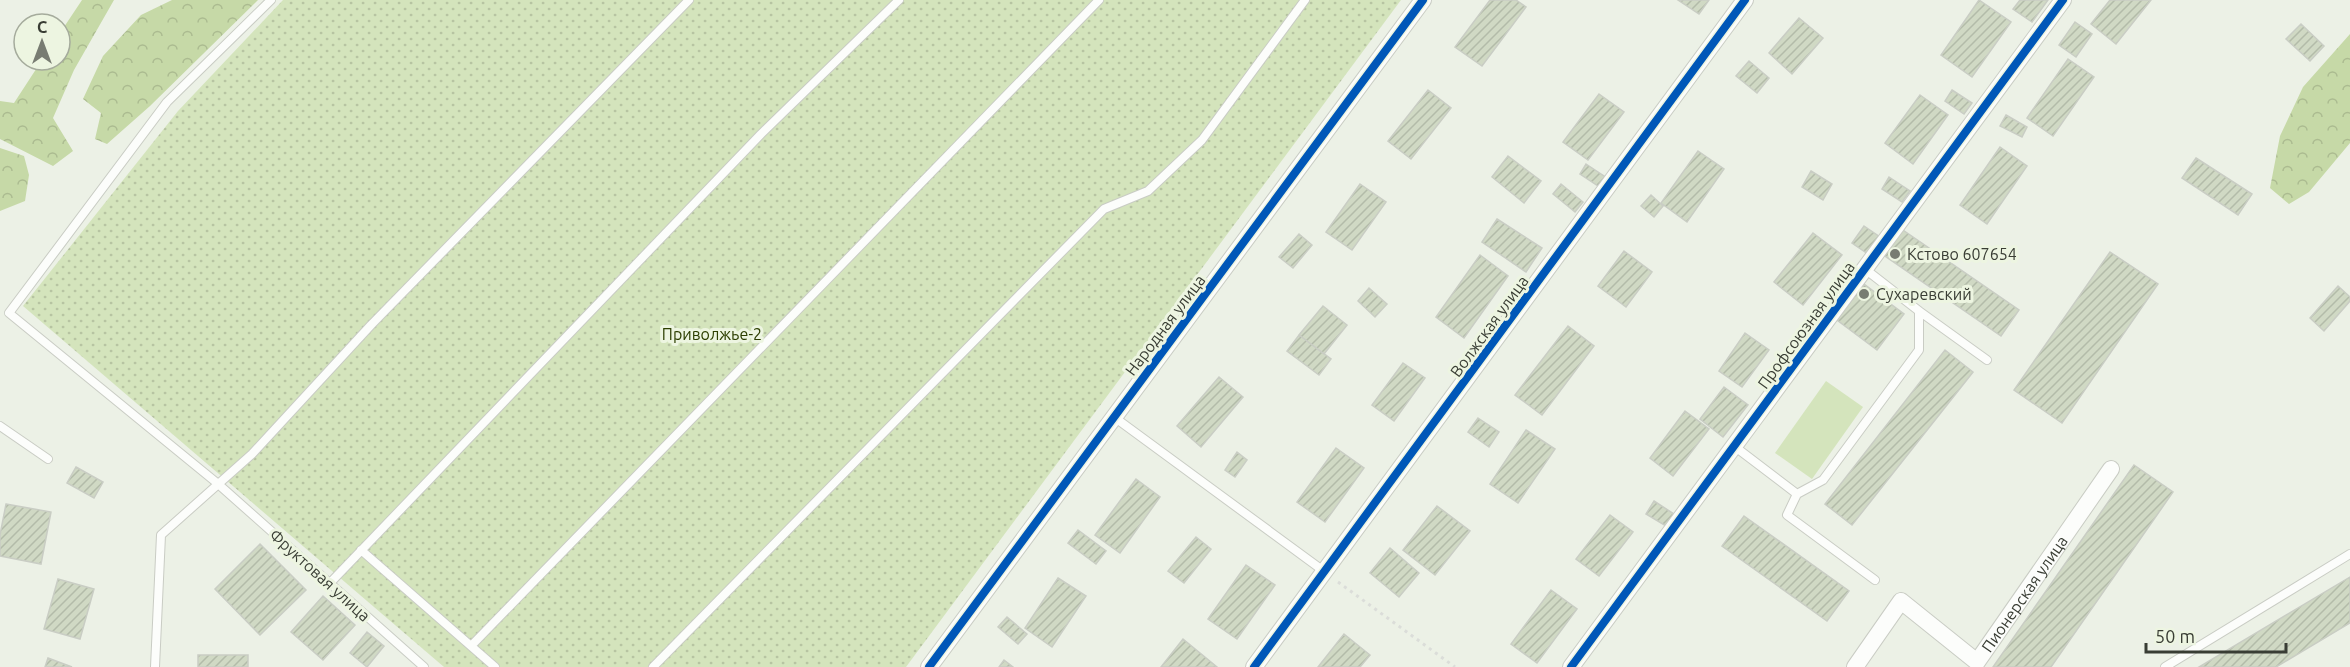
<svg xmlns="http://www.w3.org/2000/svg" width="2350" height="667" viewBox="0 0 2350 667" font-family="Ubuntu,sans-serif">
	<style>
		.forest { fill: url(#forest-crowns) }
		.garden { fill: url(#garden-dots) }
		.pitch { fill: #d4e4bc }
		.building { fill: url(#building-hatch); stroke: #c9cdc4; stroke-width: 1.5 }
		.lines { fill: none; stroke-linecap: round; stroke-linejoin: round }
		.service-casing { stroke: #c9ccc4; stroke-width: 10 }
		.minor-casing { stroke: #c9ccc4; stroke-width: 18 }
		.path { stroke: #dbddd9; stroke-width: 3; stroke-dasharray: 3 4.5; stroke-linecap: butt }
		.service { stroke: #fcfdfb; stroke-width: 8 }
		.minor { stroke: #fcfdfb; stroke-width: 16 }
		.cycleway-casing { stroke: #edf5e1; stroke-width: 11 }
		.cycleway { stroke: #0057b8; stroke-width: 8 }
		.poi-dot { fill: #787c72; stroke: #edf5e1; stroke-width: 2 }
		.labels { text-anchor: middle; stroke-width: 6; stroke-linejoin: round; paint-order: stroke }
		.poi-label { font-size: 16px; fill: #393d34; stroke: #edf5e1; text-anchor: start }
		.street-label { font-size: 16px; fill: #393d34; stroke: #edf5e1 }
		.park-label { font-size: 16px; fill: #2c3e00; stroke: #edf5e1 }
	</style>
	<defs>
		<pattern id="forest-crowns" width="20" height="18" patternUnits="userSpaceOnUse" patternTransform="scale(1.5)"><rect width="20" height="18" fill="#c6d9a7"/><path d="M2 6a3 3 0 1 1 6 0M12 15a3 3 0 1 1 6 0" fill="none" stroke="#abbb90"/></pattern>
		<pattern id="garden-dots" width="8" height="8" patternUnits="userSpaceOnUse" patternTransform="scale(1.5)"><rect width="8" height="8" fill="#d4e4bc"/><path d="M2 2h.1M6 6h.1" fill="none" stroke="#b7c4a2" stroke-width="1.8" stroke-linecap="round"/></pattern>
		<pattern id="building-hatch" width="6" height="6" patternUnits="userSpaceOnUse" patternTransform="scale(1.5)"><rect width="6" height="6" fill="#d0d9c4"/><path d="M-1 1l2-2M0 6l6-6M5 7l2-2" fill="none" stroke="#b3bba9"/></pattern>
	</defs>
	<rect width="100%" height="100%" fill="#ecf1e6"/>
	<!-- forest -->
	<path class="forest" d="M82,0H114L74,70L53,118L73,151L53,166L0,139V101L14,103L42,60H60V33Z
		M172,0H258L150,106L107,144L95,139L101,113L83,99L103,56L141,15Z
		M2350,34V143L2309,192L2289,204L2270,188L2280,136L2303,87Z
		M0,148L24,156L29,175L25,201L0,211Z"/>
	<!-- garden -->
	<path class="garden" d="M283,0H1401L906,667H444L23,306L178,111Z"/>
	<!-- pitch -->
	<path class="pitch" d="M1826,381L1863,407L1812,479L1775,453Z"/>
	<!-- building -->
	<path class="building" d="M1490,0H1516L1526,7L1482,66L1455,47Z
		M1678,0H1709L1699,14Z
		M1979,0L2011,22L1972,77L1941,55Z
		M2020,0H2048L2032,22L2013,9Z
		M2110,0H2151L2116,44L2091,24Z
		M1799,18L1823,38L1792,74L1769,53Z
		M2075,22L2092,34L2076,57L2059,45Z
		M2301,24L2324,46L2310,61L2286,39Z
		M2068,59L2094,77L2053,136L2027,118Z
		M1749,61L1769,78L1757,93L1736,76Z
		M1428,90L1451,108L1411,159L1388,141Z
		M1952,90L1972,103L1964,114L1945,101Z
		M1599,94L1624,112L1588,160L1563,142Z
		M1920,95L1948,115L1913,164L1885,143Z
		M2006,115L2027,127L2022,137L2000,126Z
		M2000,147L2027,166L1987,224L1960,205Z
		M1698,151L1724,169L1687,222L1661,203Z
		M1508,156L1541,181L1524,203L1492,177Z
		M2196,158L2252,194L2238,215L2182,178Z
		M1586,164L1607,178L1601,188L1580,174Z
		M1811,171L1832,184L1823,200L1802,187Z
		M1889,177L1910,191L1902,202L1882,189Z
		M1360,184L1386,202L1352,250L1326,232Z
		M1561,184L1583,202L1575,212L1553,194Z
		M1651,195L1663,206L1654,217L1641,206Z
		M1497,219L1542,248L1526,272L1482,242Z
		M1864,226L1880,237L1868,254L1852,243Z
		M1900,228L2019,310L2001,336L1882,254Z
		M1813,233L1842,255L1803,305L1774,282Z
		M1299,234L1312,245L1293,268L1279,257Z
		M1624,251L1652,272L1626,307L1598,286Z
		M2110,252L2158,284L2062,423L2014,390Z
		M1480,255L1508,276L1464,338L1436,317Z
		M1864,284L1904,314L1877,350L1837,320Z
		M2338,286L2350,297V301L2324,331L2310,318Z
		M1369,288L1387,304L1375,317L1358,301Z
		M1323,306L1347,325L1324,354L1299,335Z
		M1568,326L1594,346L1542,415L1515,395Z
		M1745,333L1769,350L1742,387L1719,371Z
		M1299,335L1331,359L1319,375L1287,351Z
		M1945,350L1973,372L1852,525L1825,504Z
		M1403,363L1425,378L1394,421L1372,405Z
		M1219,377L1243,397L1201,447L1177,426Z
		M1724,387L1748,405L1723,437L1700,419Z
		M1685,411L1709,429L1673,476L1650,458Z
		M1478,418L1499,432L1489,447L1468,432Z
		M1526,430L1555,449L1518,503L1490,484Z
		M1336,448L1364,468L1325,522L1297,502Z
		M1237,452L1247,460L1235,477L1225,470Z
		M2134,465L2173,492L2051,667H1993Z
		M76,467L103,482L94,498L67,483Z
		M1136,479L1160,497L1120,553L1095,535Z
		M1654,501L1674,514L1666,526L1646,514Z
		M6,504L51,512L41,564L0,556V535Z
		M1437,506L1470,531L1435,575L1403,550Z
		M1610,515L1633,532L1599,576L1576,559Z
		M1744,516L1849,591L1827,621L1722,546Z
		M1078,530L1106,551L1096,564L1068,543Z
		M1196,537L1211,549L1184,583L1168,571Z
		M260,544L306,590L260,635L215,589Z
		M1390,548L1419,573L1399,597L1370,573Z
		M1246,565L1275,585L1237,639L1208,619Z
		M2350,577V623L2276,667H2199Z
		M1058,578L1086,596L1052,647L1025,628Z
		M58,579L94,589L80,639L44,629Z
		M1551,590L1577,609L1537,663L1511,644Z
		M323,596L355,625L323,660L291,632Z
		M1007,617L1027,634L1018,644L998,627Z
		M367,632L384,646L367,667L350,653Z
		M1344,634L1370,655L1360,667H1318Z
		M1183,639L1217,667H1161Z
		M198,655H248V667H198Z
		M48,658L72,667H45Z
		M1004,660L1013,667H999Z"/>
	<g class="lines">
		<defs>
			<path id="service" d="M271,0L167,102L9,313L217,483L424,667
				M1919,311L1987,360
				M1114,417L1325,572
				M0,426L48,459
				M1734,446L1797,494L1823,480L1919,350V311L1865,269
				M1797,494L1787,515L1875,580
				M361,550L495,667
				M330,583L761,134L899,0
				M471,646L1099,0
				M155,667L161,535L252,454L371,325L689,0
				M653,667L1104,209L1148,191L1202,140L1305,0
				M2165,667L2350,554"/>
			<g id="minor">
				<path d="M929,667L1423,0"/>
				<path d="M1254,667L1745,0"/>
				<path d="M1571,667L2063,0"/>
				<path id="s1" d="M1855,667L1901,601L1977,662L2111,469"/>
			</g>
		</defs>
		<!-- service casing -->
		<use href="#service" class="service-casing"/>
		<!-- minor casing -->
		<use href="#minor" class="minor-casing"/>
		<!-- path -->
		<path class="path" d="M1338,582L1455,667"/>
		<!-- service -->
		<use href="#service" class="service"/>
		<!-- minor -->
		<use href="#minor" class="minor"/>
		<defs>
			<path id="cycleway" d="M929,667L1423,0
				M1254,667L1745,0
				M1571,667L2063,0"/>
		</defs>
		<!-- cycleway casing -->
		<use href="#cycleway" class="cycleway-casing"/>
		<!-- cycleway -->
		<use href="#cycleway" class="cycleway"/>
	</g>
	<!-- markers -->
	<g class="poi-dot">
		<circle cx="1895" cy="254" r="6"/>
		<circle cx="1864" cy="294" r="6"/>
	</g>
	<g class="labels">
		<!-- poi labels -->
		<g class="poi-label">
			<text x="1907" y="260">Кстово 607654</text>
			<text x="1876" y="300">Сухаревский</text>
		</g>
		<!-- street labels -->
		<g class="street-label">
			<text transform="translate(1165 325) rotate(-53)" y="6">Народная улица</text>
			<text transform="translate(1806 325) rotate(-54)" y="6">Профсоюзная улица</text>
			<text transform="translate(1489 326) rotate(-54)" y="6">Волжская улица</text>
			<text transform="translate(320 575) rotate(42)" y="6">Фруктовая улица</text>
			<text dy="6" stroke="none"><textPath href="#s1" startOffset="261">Пионерская улица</textPath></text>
		</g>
		<!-- park labels -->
		<g class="park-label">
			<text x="712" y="340">Приволжье-2</text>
		</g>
	</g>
	<!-- north arrow -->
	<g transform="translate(42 42)"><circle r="28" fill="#edf5e1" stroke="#a5ab9c" stroke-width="1.5"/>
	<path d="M0-4.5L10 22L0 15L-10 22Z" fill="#787c72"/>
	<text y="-9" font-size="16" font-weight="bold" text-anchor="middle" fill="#393d34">С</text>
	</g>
	<!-- scale -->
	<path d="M2146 643v9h140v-9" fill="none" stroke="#393d34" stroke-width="3"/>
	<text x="2155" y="643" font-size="18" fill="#393d34" stroke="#edf5e1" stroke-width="4.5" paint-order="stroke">50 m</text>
</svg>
